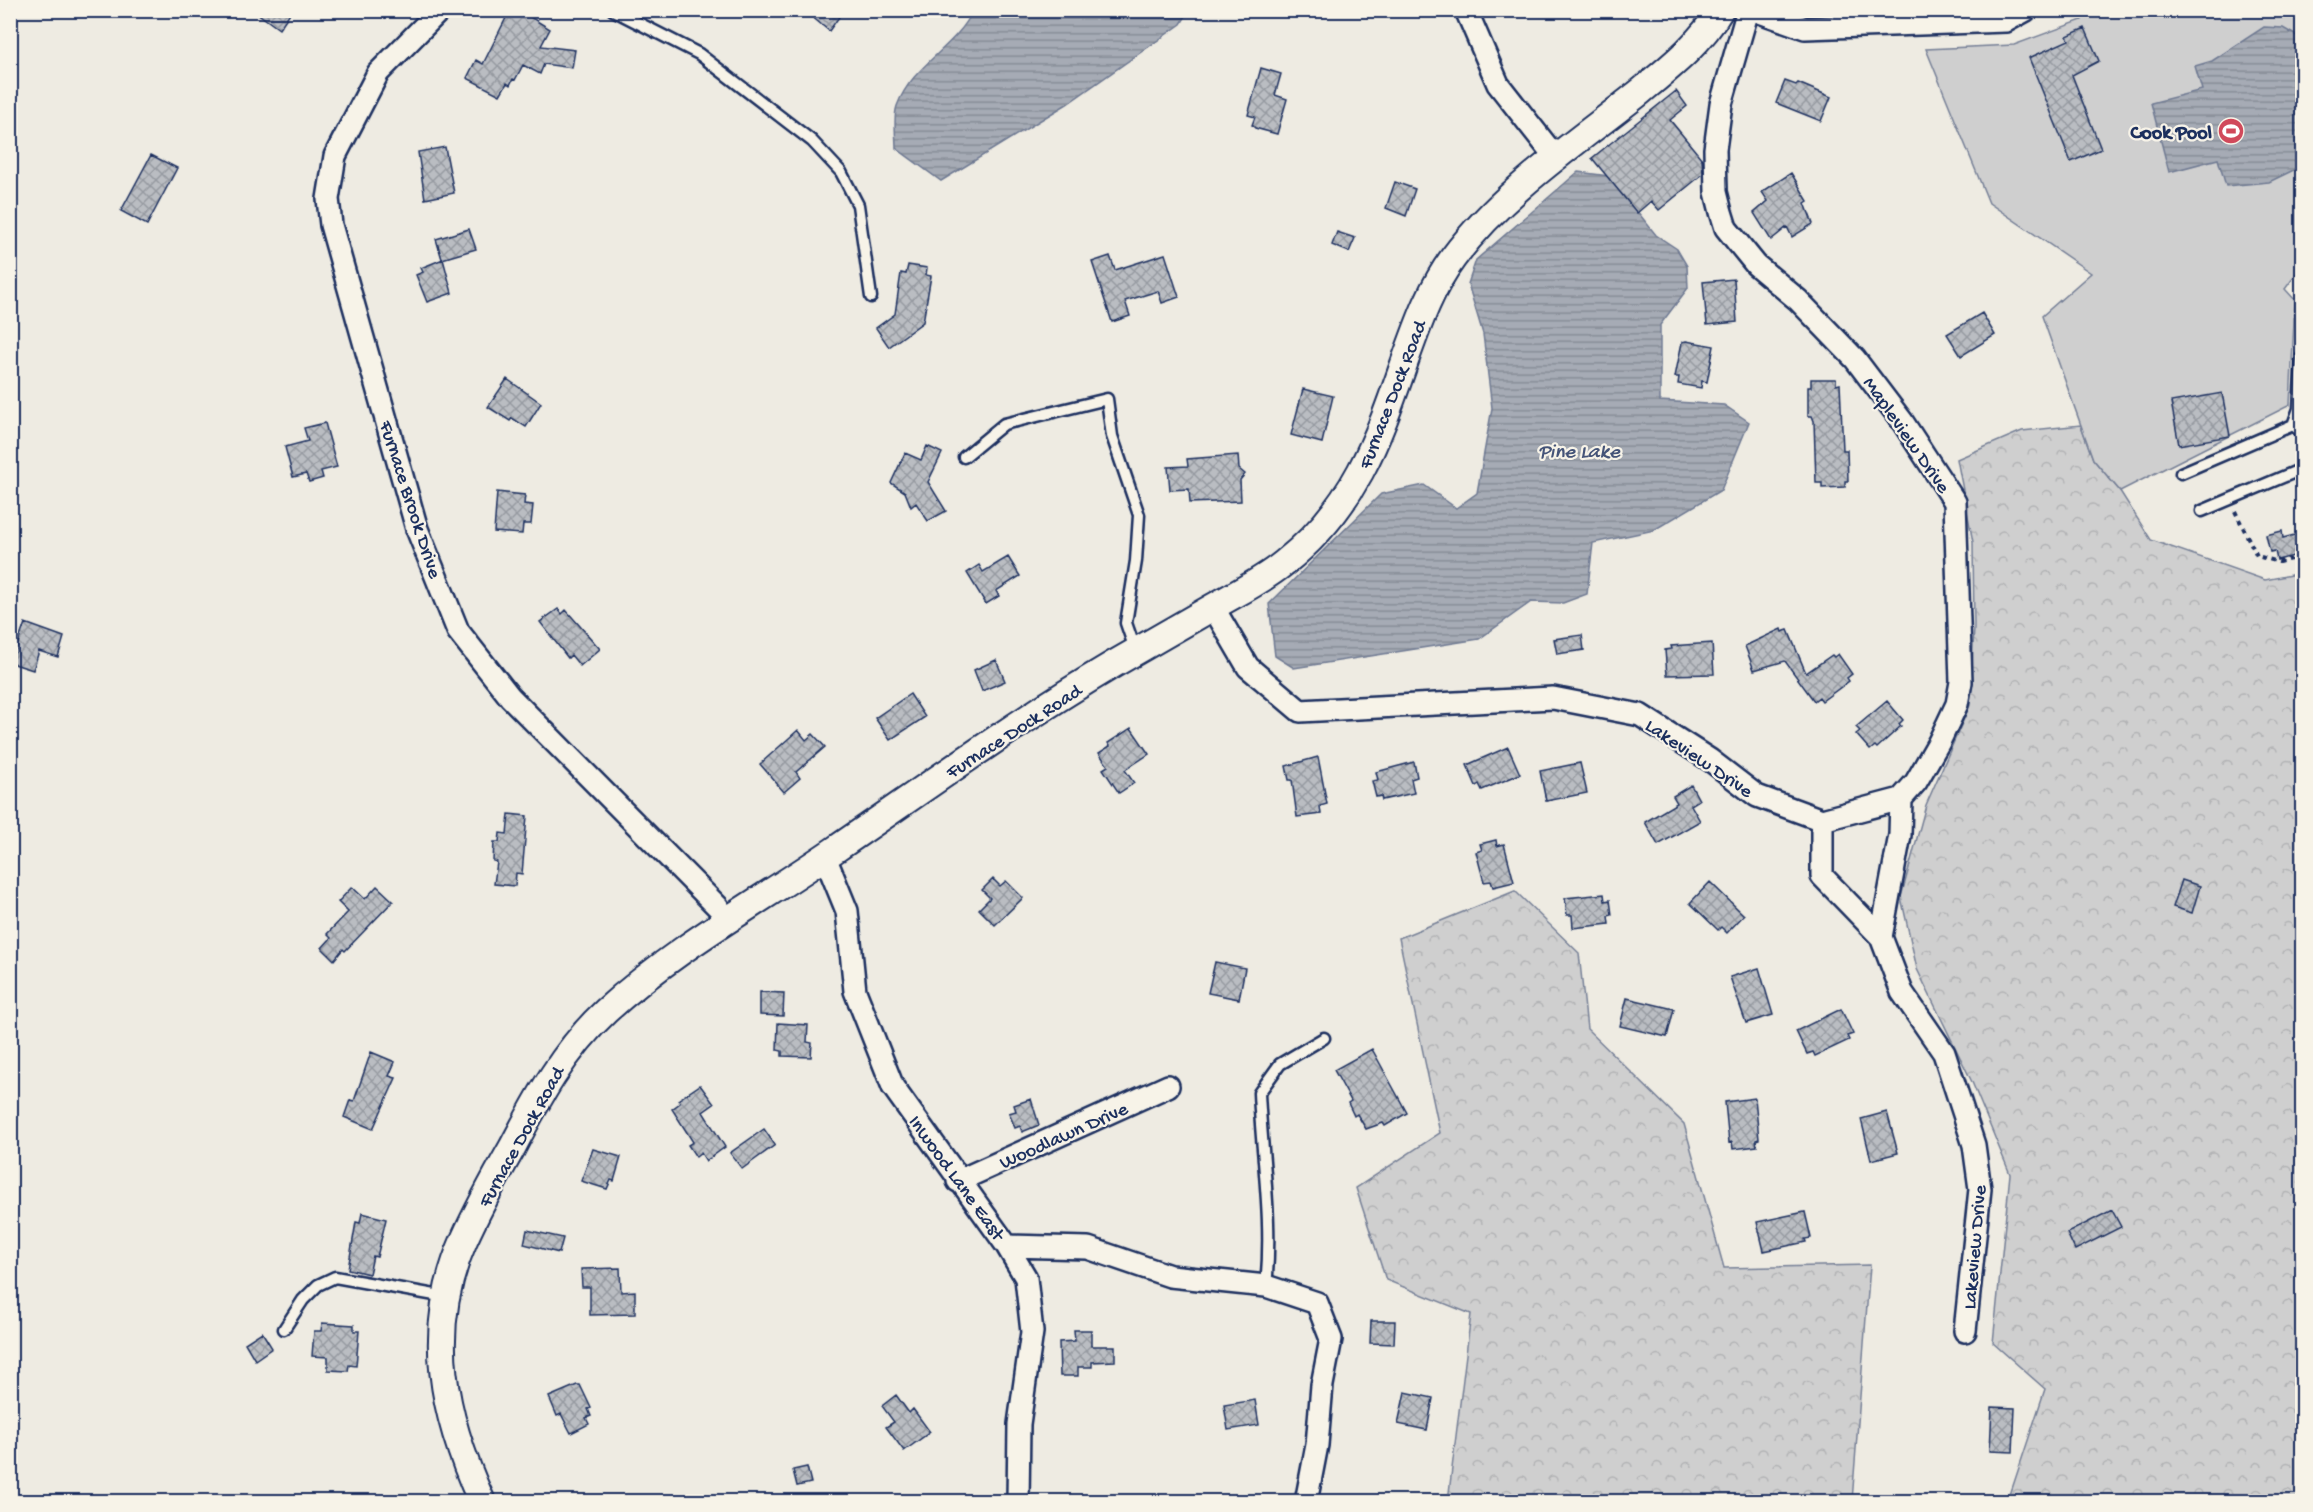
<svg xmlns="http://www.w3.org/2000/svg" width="2313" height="1512" viewBox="0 0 2313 1512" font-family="'Gochi Hand',sans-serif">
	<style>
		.forest { fill: url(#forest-crowns); stroke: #757f96; stroke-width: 1.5 }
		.green { fill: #cfcfcf; stroke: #757f96; stroke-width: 1.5 }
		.water { fill: url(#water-rules); stroke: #6e7992; stroke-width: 1.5 }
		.building { fill: url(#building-cross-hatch); stroke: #1b2f5e; stroke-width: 1.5 }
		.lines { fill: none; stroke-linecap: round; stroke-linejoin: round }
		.service-casing { stroke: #1b2f5e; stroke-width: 15 }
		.minor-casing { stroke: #1b2f5e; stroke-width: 26 }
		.tertiary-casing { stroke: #1b2f5e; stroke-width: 30 }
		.path { stroke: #1b2f5e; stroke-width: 4; stroke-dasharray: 4.5 4.5; stroke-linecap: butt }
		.service { stroke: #f7f3e8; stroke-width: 10 }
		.minor { stroke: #f7f3e8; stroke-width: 21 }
		.tertiary { stroke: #f7f3e8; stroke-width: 26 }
		.labels { text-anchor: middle; stroke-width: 4.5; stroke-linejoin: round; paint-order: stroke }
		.poi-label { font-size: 20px; font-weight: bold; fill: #1b2f5e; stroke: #f7f3e8; text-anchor: end }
		.street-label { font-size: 20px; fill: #1b2f5e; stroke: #f7f3e8 }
		.water-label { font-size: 21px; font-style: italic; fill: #455478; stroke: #f7f3e8 }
	</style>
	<defs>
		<pattern id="forest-crowns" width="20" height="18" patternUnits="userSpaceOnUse" patternTransform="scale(1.5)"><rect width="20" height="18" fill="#cfcfcf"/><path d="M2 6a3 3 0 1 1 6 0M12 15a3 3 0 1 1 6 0" fill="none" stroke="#b1b2b4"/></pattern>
		<pattern id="water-rules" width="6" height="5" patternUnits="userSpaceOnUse" patternTransform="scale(1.5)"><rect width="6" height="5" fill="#a6abb5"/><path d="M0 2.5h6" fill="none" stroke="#868c96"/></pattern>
		<pattern id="building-cross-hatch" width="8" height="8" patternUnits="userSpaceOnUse" patternTransform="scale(1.5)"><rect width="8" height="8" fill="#babdc2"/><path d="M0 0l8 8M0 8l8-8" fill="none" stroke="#969aa1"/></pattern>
	</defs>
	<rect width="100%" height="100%" fill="#eeebe2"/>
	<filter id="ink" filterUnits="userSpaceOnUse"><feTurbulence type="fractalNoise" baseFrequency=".0167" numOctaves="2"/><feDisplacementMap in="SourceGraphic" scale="12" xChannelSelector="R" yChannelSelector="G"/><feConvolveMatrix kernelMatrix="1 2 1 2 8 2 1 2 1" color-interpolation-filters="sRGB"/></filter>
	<g filter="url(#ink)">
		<!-- forest -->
		<path class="forest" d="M2081,425L2093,459L2120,491L2151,540L2265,580L2302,573V1501H2008L2045,1389L1993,1343L2010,1174L1972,1082L1917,969L1901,897L1926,805L1970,705L1974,628L1973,542L1957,459L2022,431Z
			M1515,891L1579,953L1587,1029L1684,1124L1724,1268L1870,1265L1852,1501H1448L1471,1314L1386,1280L1356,1188L1440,1133L1399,938Z"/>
		<!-- green -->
		<path class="green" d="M2083,11H2302V266L2285,289L2295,300L2290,405L2120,491L2093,459L2042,316L2091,273L1989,203L1926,49L2014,45L2082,20Z"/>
		<!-- water -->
		<path class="water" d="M973,11V10L1189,11L1181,24L1067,104L941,181L896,148C896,136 893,117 897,106C912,65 955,48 973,11Z
			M2264,27L2283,28L2302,39V166L2269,182L2226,186L2218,159L2169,172L2151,103L2202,90L2195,66L2212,61Z
			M1578,172L1609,176L1656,235L1677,249L1687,266L1688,288L1660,325V401L1724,405L1749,422L1721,490L1654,530L1593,543L1587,594L1563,603L1531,602L1479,639L1294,668L1275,656L1269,604L1381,494L1424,485L1456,508L1477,493L1492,408L1483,334L1468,284L1476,260Z"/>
		<!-- building -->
		<path class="building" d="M253,10H292L279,29Z
			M510,10H519L550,29L541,46L575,50L572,68L544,64L540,74L523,65L515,80L513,79L510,85L507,83L500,95L467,78L476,60L483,64Z
			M804,10H844L829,31Z
			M2085,28L2099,61L2072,75L2101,149L2071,162L2029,58L2069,40L2067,36Z
			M1261,68L1281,74L1275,95L1287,99L1277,134L1255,128L1252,125L1255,117L1248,115Z
			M1785,81L1796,85L1798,83L1831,97L1821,121L1776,103Z
			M1676,91L1687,106L1670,120L1702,159L1703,174L1659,210L1651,201L1637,213L1592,158Z
			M445,147L454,193L425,199L418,152Z
			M151,155L177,168L147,225L121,211Z
			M1791,173L1808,201L1805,203L1813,224L1792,237L1787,227L1771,240L1754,213L1768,201L1762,192Z
			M1395,182L1415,189L1406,216L1386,208Z
			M469,229L476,249L442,259L436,239Z
			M1337,232L1355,238L1349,252L1332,245Z
			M1165,254L1179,297L1162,303L1158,291L1125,301L1130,316L1112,322L1092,262L1110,256L1115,270Z
			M443,259L452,293L427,302L416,275L423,272L421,268Z
			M908,265L927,268L926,275L931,276L923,322L889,347L876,328L895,314L901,273L906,274Z
			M1734,279L1737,322L1707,325L1703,282Z
			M1982,313L1995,335L1961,356L1947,334Z
			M1686,341L1714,346L1707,382L1702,381L1701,388L1678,384L1679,377H1675L1682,342Z
			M507,379L541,403L526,427L512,418L510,421L488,407Z
			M1811,379H1836V385L1840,384L1843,450H1847L1848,481H1845V487L1822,488V483H1816L1814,421L1812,416H1808V387H1811Z
			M1303,389L1333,396L1322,443L1291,435Z
			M2222,393L2230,436L2179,445L2171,402Z
			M325,423L337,467L321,471L323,478L309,482L306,474L293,477L285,447L308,441L304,428Z
			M927,446L942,453L928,482L946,511L928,521L916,503L911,507L905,492L891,483L905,453L921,460Z
			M1238,455L1239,469L1245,474L1240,480L1241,501L1190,503L1189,489L1170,490L1168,467L1188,466L1187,459Z
			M497,492L525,495L524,504L533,505L531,524H523L522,534L494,532Z
			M2282,531L2283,538L2302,533V554L2277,560L2275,551L2270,552L2266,535Z
			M1008,557L1020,576L996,591L999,596L986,604L967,573L979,565L983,572Z
			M558,609L562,614L566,610L600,649L580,666L571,655L568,658L540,622Z
			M25,623L64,637L58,657L39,651L33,670L11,663Z
			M1781,629L1782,632L1788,630L1806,673L1832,655L1834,657L1838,654L1852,674L1847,678L1849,681L1822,701L1819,697L1814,701L1785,661L1754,670L1745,646Z
			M1582,635L1584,650L1557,654L1554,639Z
			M1712,643L1714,674L1667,675L1665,650L1672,649L1671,646Z
			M996,660L1005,681L982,691L974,670Z
			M910,694L925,717L890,740L875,718Z
			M1887,701L1903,720L1899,724L1901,726L1877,748L1875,746L1870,750L1856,734L1860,731L1856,727Z
			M1131,728L1149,754L1125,770L1134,783L1119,793L1103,769L1108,766L1099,753L1110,746L1108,743Z
			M798,730L806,740L813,734L825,747L796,772L800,778L784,792L760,764Z
			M1508,747L1520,774L1482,790L1479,784L1476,786L1467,765Z
			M1318,757L1327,804L1320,806L1321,814L1297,817L1292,780H1289L1286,766Z
			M1414,762L1417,777L1411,779L1414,793L1382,800L1381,796L1376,797L1372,781L1378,780L1376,772Z
			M1580,763L1587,793L1546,801L1540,771Z
			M1691,785L1699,800L1691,805L1700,821L1658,845L1645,822L1677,803L1673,796Z
			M509,814L527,816L522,874L516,873L515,886L494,884L497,862L493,861L494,842H499L500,833L507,834Z
			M1496,840L1497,846L1504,844L1514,882L1493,887L1491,881L1484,882L1476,852L1482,850L1480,844Z
			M993,879L1000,886L1006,881L1023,898L995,925L979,909L990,898L982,890Z
			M2182,880L2200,886L2192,913L2173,907Z
			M1710,882L1744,915L1727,933L1721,927L1718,930L1690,903Z
			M377,886L393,901L345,951L343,949L334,960L322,948L331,938L327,934L348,912L338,902L352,887L365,899Z
			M1604,894L1605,901L1610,900L1612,915L1608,916L1609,924L1573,928L1572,915H1567L1565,898Z
			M1215,962L1245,968L1239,999L1208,993Z
			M1759,968L1773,1015L1746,1023L1730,977Z
			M760,992L784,993L783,1016L760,1015Z
			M1627,998L1674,1009L1667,1037L1620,1026Z
			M1841,1009L1853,1034L1847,1036L1849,1040L1815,1056L1813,1052L1807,1054L1796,1031Z
			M778,1023L808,1025L807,1042L812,1043L811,1057L782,1056V1051L777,1050Z
			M1372,1049L1407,1113L1385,1126L1383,1123L1366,1129L1357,1114L1354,1116L1348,1103L1351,1101L1334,1070Z
			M371,1052L395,1062L389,1076L396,1078L373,1129L344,1117L350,1100L354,1101Z
			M700,1085L714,1104L703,1112L725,1147L706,1161L701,1153L696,1157L688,1145L693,1142L672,1109L680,1103L678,1100Z
			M1755,1098L1759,1139L1756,1140L1757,1146L1733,1149L1732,1142L1729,1143L1725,1102Z
			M1031,1099L1039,1125L1022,1132L1020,1126L1015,1128L1009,1113L1016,1111L1014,1105Z
			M1887,1112L1898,1153L1871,1160L1861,1119Z
			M764,1129L775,1145L742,1169L730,1153Z
			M593,1149L621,1157L614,1181L611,1180L607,1189L581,1181Z
			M2112,1210L2121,1227L2075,1250L2067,1233Z
			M1805,1212L1811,1238L1805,1239L1806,1242L1764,1251L1757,1222Z
			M362,1213L386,1219L377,1257L373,1256L369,1274L348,1269L356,1222L360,1223Z
			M527,1230L563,1238L559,1253L524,1244Z
			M620,1268L621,1292L635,1291V1314L590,1315V1287H582L581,1269Z
			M1371,1321H1395L1394,1344L1370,1343Z
			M322,1323L354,1325V1331H359L356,1366L349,1365L348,1371L328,1370V1357L312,1356L314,1331H321Z
			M1074,1330H1091V1346H1115V1361L1092,1362V1367H1078V1376H1060L1059,1342L1075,1341Z
			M262,1332L272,1348L255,1360L245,1343Z
			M577,1385H580L591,1408L588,1409L591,1416L586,1418L589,1424L571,1433L561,1414L557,1416L549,1397Z
			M1405,1392L1433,1398L1427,1430L1398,1424Z
			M896,1395L909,1413L913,1409L930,1432L904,1451L886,1427L894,1422L882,1406Z
			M1255,1400L1259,1425L1228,1430L1224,1405Z
			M1992,1407L2015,1408L2013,1452L1990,1451Z
			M807,1467L811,1483L797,1486L793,1470Z"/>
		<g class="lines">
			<defs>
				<path id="service" d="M613,10L699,54L812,141L841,172L858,205L871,297
					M2293,425L2302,432
					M964,457L1004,424L1107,399L1112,436L1139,515L1136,561L1126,623L1136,652
					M2181,473L2293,425L2299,409L2302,357
					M2202,511L2302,469
					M1266,1286C1273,1220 1262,1159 1259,1093L1280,1064L1324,1038
					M284,1329L303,1300L318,1285L335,1277L446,1297"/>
				<path id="minor" d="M440,10L378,73L335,156L328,199L331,225L417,529L458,631L510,697L718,907L728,921
					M1466,10L1498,84L1556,158
					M1748,10L1721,104L1715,149L1716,192L1721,212L1726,228L1756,265L1798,300L1855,359L1902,421L1955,502L1961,682L1957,704L1939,742L1916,782L1901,799L1900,835L1881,937
					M1754,10L1805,28L2006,21L2026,10
					M1213,607L1248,667L1300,711L1553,698L1640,715L1710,760L1757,796L1822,820V876L1881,937L1902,992L1944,1053L1974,1145L1980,1189L1965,1331
					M1822,820L1901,799
					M825,857L847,911L855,991L893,1087L1007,1246L1088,1248L1170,1276L1266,1286L1317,1303L1331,1339L1322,1385L1317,1445L1306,1502
					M958,1181L1168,1086
					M1007,1246L1026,1278L1032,1332L1019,1424L1018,1502"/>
				<path id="tertiary" d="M482,1502C443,1416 424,1331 464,1240C478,1209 495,1178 512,1148C538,1098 564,1050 606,1011C675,948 759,902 836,849C928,786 1018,721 1114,664C1147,645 1180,626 1213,607C1237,593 1262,581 1284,563C1354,508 1377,442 1405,361C1418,325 1430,289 1453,258C1503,191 1576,143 1640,92C1669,68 1701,43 1720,10"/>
			</defs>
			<!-- service casing -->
			<use href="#service" class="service-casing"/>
			<!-- minor casing -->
			<use href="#minor" class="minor-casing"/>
			<!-- tertiary casing -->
			<use href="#tertiary" class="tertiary-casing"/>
			<!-- path -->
			<path class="path" d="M2235,511L2257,556L2279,562L2300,557L2302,559"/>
			<!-- service -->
			<use href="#service" class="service"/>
			<!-- minor -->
			<use href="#minor" class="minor"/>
			<!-- tertiary -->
			<use href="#tertiary" class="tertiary"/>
		</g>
	</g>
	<!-- icons -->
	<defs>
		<symbol id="stadium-disc" viewBox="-11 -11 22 22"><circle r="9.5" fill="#d1495b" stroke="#f7f3e8"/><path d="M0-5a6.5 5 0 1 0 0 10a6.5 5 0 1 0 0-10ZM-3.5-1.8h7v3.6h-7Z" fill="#fff"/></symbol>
	</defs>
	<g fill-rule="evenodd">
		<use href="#stadium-disc" x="2216" y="116" width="30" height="30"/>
	</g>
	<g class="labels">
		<!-- poi labels -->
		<g class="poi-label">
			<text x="2212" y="138">Cook Pool</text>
		</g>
		<!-- street labels -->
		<g class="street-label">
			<text transform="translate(1391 394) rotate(-69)" y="7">Furnace Dock Road</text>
			<text transform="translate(1908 434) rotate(55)" y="7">Mapleview Drive</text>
			<text transform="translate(412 499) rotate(72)" y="7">Furnace Brook Drive</text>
			<text transform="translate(1013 730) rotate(-33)" y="7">Furnace Dock Road</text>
			<text transform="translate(1700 757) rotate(34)" y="7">Lakeview Drive</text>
			<text transform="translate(1063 1134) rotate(-24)" y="7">Woodlawn Drive</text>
			<text transform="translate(520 1136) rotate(-61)" y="7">Furnace Dock Road</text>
			<text transform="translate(958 1177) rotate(54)" y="7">Inwood Lane East</text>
			<text transform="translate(1973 1247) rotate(-85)" y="7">Lakeview Drive</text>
		</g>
		<!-- water labels -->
		<g class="water-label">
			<text x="1579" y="457">Pine Lake</text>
		</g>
	</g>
	<!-- margin -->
	<rect width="2313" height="1512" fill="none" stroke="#f7f3e8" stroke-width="36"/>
	<rect x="18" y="18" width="2277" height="1476" fill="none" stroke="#1b2f5e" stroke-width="2" filter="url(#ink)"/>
</svg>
